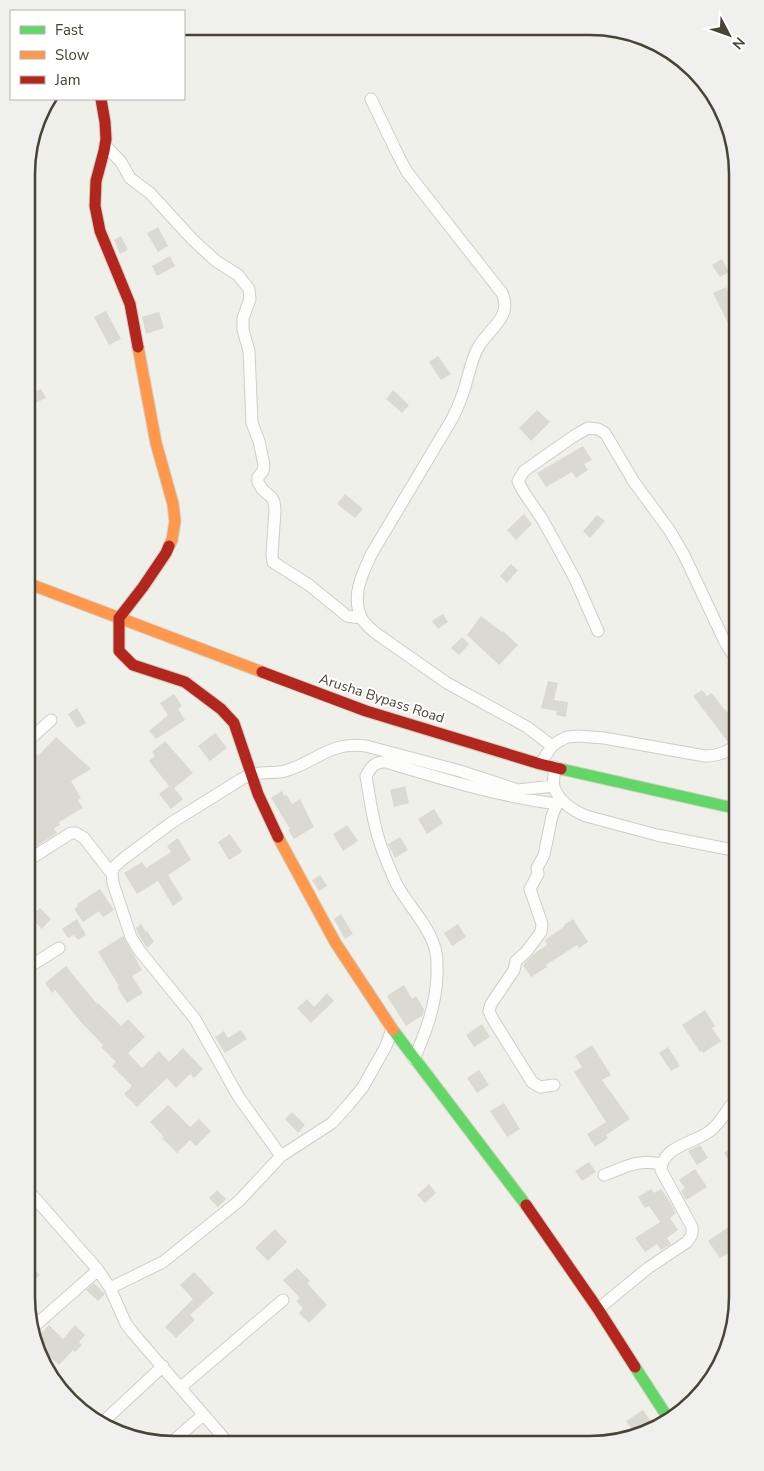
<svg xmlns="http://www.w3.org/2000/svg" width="764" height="1471" viewBox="0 0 764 1471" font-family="'Nunito Sans',sans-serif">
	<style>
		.building { fill: #dad9d2 }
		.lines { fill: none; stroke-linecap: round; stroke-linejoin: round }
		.street-casing { stroke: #cecec7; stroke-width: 13 }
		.fast-casing { stroke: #d0d0c0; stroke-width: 13 }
		.slow-casing { stroke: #d0d0c0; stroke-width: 13 }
		.jam-casing { stroke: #d0d0c0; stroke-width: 13 }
		.street { stroke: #fdfdfc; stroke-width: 11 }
		.fast { stroke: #63d668; stroke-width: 11 }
		.slow { stroke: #ff974d; stroke-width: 11 }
		.jam { stroke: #b3261e; stroke-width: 11 }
		.labels { text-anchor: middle; stroke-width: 4; stroke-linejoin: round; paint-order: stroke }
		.street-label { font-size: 14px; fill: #484435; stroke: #fff }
		.rim { fill: none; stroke: #484435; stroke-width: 2.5 }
	</style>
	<rect width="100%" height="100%" fill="#f0f0ea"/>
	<!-- building -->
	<path class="building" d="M158,227L168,246L158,252L147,233Z
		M121,236L128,250L120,254L114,240Z
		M170,256L175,266L157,276L152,266Z
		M722,259L729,272L720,277L712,265Z
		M726,287L732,300L729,302L737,319L728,323L713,293Z
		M106,311L121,339L109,345L94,317Z
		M159,312L164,328L146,334L142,317Z
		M438,356L451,374L441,380L429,362Z
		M41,389L46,398L27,407V396Z
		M393,390L409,405L402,413L386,399Z
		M537,410L550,422L531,441L519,428Z
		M583,446L592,460L584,464L588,470L576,478L572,472L546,487L537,473Z
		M345,494L363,509L355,518L337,504Z
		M524,514L532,524L516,540L507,530Z
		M597,515L605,521L590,538L583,531Z
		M511,564L518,570L507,583L500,576Z
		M443,614L448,622L438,629L432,621Z
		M481,616L502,632L503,631L518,645L499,665L467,635Z
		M462,637L469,644L459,655L451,648Z
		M548,681L558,683L554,700L568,702L566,717L556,715L557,711L541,708Z
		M702,690L707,696L712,693L724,709H725L738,725V737L728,742L693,696Z
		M174,694L182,706L178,709L185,720L156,739L149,731L168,715L160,703Z
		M77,708L86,723L77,728L68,714Z
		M215,733L227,748L210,761L198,746Z
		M56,737L91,769L71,781L81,798L78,800L83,808L59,822L60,825L54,828L57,833L31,850L27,843V765L37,754L38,756Z
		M165,741L193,773L174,788L183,799L171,809L159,794L169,786L149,761L155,756L152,752Z
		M405,786L409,803L394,807L390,790Z
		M282,791L284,796L287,795L292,804L300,799L314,827L294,839L288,830L290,829L271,798Z
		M434,809L443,823L427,834L418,819Z
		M347,825L358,841L343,851L333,834Z
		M230,834L242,852L229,860L218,842Z
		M400,837L408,850L395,858L388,844Z
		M178,838L191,860L168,875L183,899L173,906L158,881L137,894L124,873L142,862L146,868L171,852L167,846Z
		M320,875L327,886L319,891L312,880Z
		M100,889L114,910L103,917L99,911L83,922L74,909L78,906L77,904Z
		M40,908L51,919L42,929L30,917Z
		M341,914L353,934L345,939L334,919Z
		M77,919L86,935L78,940L74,935L68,938L62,929Z
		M573,919L588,942L579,948L577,945L546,965L547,967L531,977L523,965L535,953L547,945L545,940L565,926L564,925Z
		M141,924L146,932L147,931L154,942L147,948L138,934L136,928Z
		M458,924L466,937L452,946L444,933Z
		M123,936L142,970L132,976L143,993L127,1003L117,987L119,986L98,952Z
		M66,966L97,1004L98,1003L121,1026L128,1019L145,1037L128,1053L142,1068L159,1051L169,1062L183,1048L203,1069L194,1078L190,1074L176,1088L167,1078L137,1107L124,1094L132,1086L112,1066L116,1062L101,1047L103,1045L80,1021L55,990L52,993L45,983Z
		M404,985L412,999L416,996L424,1009L423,1015L406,1026L387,996Z
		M327,993L334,1001L311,1023L297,1008L307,999L314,1007Z
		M705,1010L715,1026L712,1028L721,1041L703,1053L702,1051L700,1052L682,1025Z
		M482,1024L490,1037L474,1047L466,1035Z
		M241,1030L247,1039L225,1053L215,1037L224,1031L228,1038Z
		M592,1045L611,1075L602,1080L630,1119L606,1135L608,1138L595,1147L587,1134L606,1122L574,1072L582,1067L575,1056Z
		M668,1047L680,1066L671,1071L659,1053Z
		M479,1070L489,1085L477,1093L467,1078Z
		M504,1103L520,1129L507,1137L490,1111Z
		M168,1105L190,1127L199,1119L211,1131L196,1146L190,1140L177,1153L162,1138L164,1137L150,1122Z
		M292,1112L305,1125L298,1133L285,1119Z
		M700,1145L708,1158L697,1165L688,1151Z
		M737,1145V1159L731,1164L724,1153Z
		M589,1162L596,1172L582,1181L575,1171Z
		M695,1169L707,1187L686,1200L681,1191L685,1188L679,1180Z
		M429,1184L436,1193L425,1203L417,1195Z
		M651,1189L654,1193L661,1189L668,1199L676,1213L670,1218L678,1230L667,1238L671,1244L661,1250L657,1244L645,1252L635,1238L660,1222L649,1206L645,1208L638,1197Z
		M217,1190L226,1199L218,1207L209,1198Z
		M730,1226L737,1238V1266L729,1253L720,1258L708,1241Z
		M275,1229L287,1242L268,1261L255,1248Z
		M26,1262L40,1275L26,1288Z
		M297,1268L310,1281L307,1283L327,1305L309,1323L299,1313L303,1308L296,1301L300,1298L283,1280Z
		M194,1272L214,1293L190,1315L195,1320L176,1338L165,1327L193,1299L180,1285Z
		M94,1283L105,1294L98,1301L86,1290Z
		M49,1325L63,1339L75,1325L85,1335L79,1342L82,1345L75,1352L73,1350L59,1365L34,1343V1341Z
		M643,1410L654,1426L637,1437L626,1421Z"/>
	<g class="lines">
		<defs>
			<path id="street" d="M371,99L398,155L407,172L502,293C513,316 490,328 479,346C471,359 469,375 464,390C461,400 457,409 452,419L372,553C363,572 351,595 361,617C364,624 371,629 377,634L447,683L527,727L552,746
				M105,145L121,162L130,178L150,193L193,240L216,261L238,275L249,289L250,299L243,318V330L249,351L252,423L259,441L264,465L263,471L258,477V482L262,489L272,498L274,502L275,510L272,555L273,562L309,585L347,616L361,618
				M598,631L575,579L556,544L542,519L523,491L518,481L524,471L574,436L588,428L598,429L605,433L634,482L670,531L684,555L725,642L738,663
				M27,742L51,720
				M540,764L552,746L559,741L567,737L578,736L604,738L705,756C718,756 727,752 738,744
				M555,767C554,773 553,781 554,787C559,802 572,810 586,816L657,835L738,851
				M27,861L71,833H76L84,838L112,874
				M27,968L59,948
				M414,1059C426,1032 436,1005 437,975C437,965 438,955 434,945C426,922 407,904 396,883C388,865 379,845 375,825C371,809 369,793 366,776C371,767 375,761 386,762C442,779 498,796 557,804
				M554,1085L540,1087L532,1082L492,1018L489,1011L491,1004L514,970L516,961L526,952L541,932L542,924L530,889L538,874L537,868L544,855L552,816L559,799
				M281,1156L238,1096L195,1019L139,950L131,937L113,883L112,874L113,868L123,859L171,823L240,780C243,778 247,776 250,775C261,771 274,774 285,771C317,762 329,741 366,746L460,771L518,790L554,786
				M604,1175C626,1167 637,1159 661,1164
				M26,1188L98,1270L110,1288L126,1324L133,1333L229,1444
				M110,1288L163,1262L239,1201L281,1156L332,1123L349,1104L363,1087L386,1046L392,1029
				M598,1309L648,1268L687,1242C691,1237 693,1234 692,1227L661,1170C662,1146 695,1143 710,1131C722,1122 727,1108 737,1098
				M31,1329L98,1270
				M181,1387L283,1300
				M104,1421L163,1366
				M171,1443L203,1415"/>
			<path id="fast" d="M561,769L738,809
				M393,1030L526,1205
				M635,1367L670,1421"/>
			<path id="slow" d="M138,347L156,443L173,504L175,521L172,540L169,546
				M27,583L262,672
				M278,837L335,942L393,1030"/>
			<path id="jam" d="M101,99L105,122L106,139L104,151L96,181L95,206L100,231L130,304L138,347
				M169,546L166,553L143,587L119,618V651L133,665L185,682L221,709L234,723L258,794L278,837
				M262,672L366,711L540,764L561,769
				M526,1205L598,1309L635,1367"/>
		</defs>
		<!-- street casing -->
		<use href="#street" class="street-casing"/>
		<!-- fast casing -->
		<use href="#fast" class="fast-casing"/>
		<!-- slow casing -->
		<use href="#slow" class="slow-casing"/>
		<!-- jam casing -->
		<use href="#jam" class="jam-casing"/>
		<!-- street -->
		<use href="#street" class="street"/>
		<!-- fast -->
		<use href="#fast" class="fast"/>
		<!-- slow -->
		<use href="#slow" class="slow"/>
		<!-- jam -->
		<use href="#jam" class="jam"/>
	</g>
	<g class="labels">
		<!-- street labels -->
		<g class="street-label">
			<text transform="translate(382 698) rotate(18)" y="5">Arusha Bypass Road</text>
		</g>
	</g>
	<!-- crop -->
	<path d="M0 0H764V1471H0ZM174 35H590A139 139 0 0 1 729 174V1297A139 139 0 0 1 590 1436H174A139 139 0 0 1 35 1297V174A139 139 0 0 1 174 35Z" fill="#f0f0ef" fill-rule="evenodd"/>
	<path class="rim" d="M174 35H590A139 139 0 0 1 729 174V1297A139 139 0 0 1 590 1436H174A139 139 0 0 1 35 1297V174A139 139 0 0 1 174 35Z"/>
	<!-- legend -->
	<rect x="10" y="10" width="175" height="90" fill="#ffffff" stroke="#b6b4ae"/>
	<rect x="20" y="26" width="25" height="8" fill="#63d668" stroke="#b6b4ae"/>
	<text x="55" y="35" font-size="15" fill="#484435">Fast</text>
	<rect x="20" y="51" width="25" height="8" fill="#ff974d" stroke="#b6b4ae"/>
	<text x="55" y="60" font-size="15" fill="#484435">Slow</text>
	<rect x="20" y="76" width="25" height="8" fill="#b3261e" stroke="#b6b4ae"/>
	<text x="55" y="85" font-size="15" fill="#484435">Jam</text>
	<!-- north arrow -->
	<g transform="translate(729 35) rotate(131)" stroke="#ffffff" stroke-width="4" paint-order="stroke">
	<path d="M0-4L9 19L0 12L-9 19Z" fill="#484435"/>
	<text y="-8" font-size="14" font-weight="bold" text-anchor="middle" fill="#484435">N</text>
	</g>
</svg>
